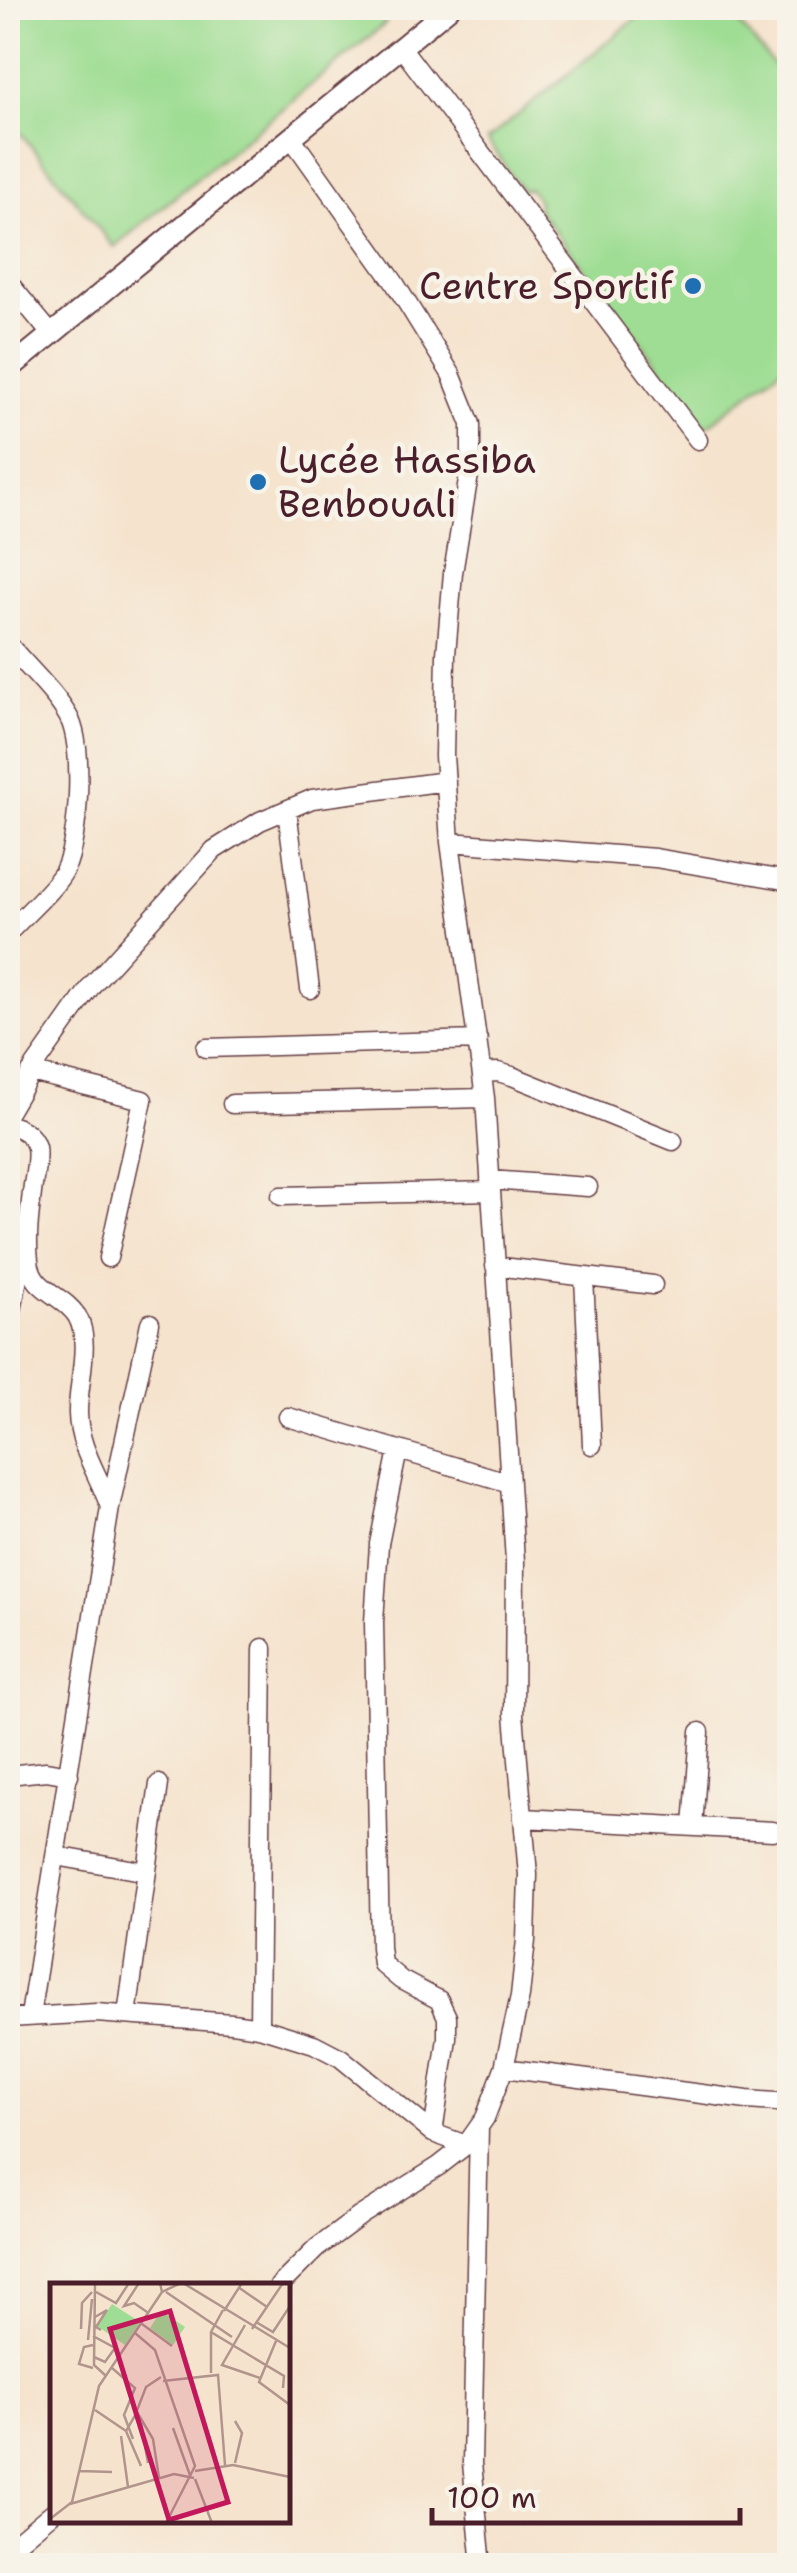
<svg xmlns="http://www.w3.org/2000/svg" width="797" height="2573" viewBox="0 0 797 2573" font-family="'Shantell Sans',sans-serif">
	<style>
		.green { fill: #9edd93; stroke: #747e5f; stroke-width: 2.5 }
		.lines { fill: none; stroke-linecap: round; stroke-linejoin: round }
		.minor-casing { stroke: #643c43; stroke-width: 21 }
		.tertiary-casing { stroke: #643c43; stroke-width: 24 }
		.minor { stroke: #fff; stroke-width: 18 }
		.tertiary { stroke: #fff; stroke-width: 20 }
		.poi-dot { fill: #1f6fb2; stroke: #f7f3e8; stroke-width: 4 }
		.labels { text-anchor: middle; stroke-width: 9; stroke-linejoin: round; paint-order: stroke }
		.poi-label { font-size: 38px; fill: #4a1f2b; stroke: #f7f3e8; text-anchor: end }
		.inset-road { fill: none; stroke: #b1958c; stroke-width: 2.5 }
		.view { fill: #c2185b; fill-opacity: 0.15; stroke: #c2185b; stroke-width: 5 }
		.inset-edge { fill: none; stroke: #4a1f2b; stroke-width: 5 }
	</style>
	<rect width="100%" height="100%" fill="#f7f3e8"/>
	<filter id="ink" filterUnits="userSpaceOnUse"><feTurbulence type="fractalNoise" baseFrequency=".01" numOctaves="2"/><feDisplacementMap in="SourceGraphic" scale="20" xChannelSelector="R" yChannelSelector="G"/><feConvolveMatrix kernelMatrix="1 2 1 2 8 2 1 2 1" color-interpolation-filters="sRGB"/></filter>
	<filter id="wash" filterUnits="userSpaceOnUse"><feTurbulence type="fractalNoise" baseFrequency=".0048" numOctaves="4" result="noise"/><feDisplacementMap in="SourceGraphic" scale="40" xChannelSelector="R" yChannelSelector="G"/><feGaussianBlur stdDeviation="2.25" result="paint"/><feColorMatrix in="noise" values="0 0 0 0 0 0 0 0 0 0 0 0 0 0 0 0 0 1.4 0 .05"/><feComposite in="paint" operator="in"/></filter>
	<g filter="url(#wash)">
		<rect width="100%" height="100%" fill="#f5e3cd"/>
		<!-- green -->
		<path class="green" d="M8,8H373L386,23L114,247L8,118Z
			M649,8H726L789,83V362L706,427L538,210L537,199L530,189L522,190L487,140Z"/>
	</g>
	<g filter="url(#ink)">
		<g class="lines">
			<defs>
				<path id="minor" d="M401,47L698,440
					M8,282L51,334
					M8,644C27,667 53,690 68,716C85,744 79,840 65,869C57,887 22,917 8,933
					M287,810L310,989
					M450,842L655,858L790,881
					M206,1048L478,1040
					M31,1072L143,1100L108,1258
					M482,1073L498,1072L512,1076L673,1141
					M232,1104L485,1098
					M8,1112L35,1066L92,985L214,850L260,821L312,799L446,781
					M8,1125C19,1127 32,1133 36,1147C38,1158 35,1173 33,1185C30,1210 26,1235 29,1261C32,1291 63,1294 77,1316C92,1341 77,1386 78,1414C79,1449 99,1475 110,1507L30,2016
					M490,1180L588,1187
					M281,1196L491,1191
					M495,1266L653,1285
					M584,1277L592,1445
					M8,1332L23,1251
					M288,1417L510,1483
					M398,1450L379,1544L374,1622L380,1947L382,1964L401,1980L439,2000L447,2017V2038L433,2133
					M110,1507L150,1323
					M8,1775L46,1771L69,1775
					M523,1818L773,1831
					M693,1827L700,1732
					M56,1856L147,1872
					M127,2015L159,1784
					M8,2018L96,2013L232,2023L259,2027L314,2044L341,2058L433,2133L466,2145
					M259,2027L263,1648
					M504,2068L747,2100L790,2103
					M479,2127L472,2463L482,2566
					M279,2286L317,2248L360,2216L439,2166L466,2145L485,2118L504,2068L520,1996L526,1940L528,1875L514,1714L515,1561L485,1098L450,842L444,756L446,654L453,573L471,462V424L451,374L394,282L291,137
					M8,2550L52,2513"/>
				<path id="tertiary" d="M8,370L449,8"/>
			</defs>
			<!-- minor casing -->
			<use href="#minor" class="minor-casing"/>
			<!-- tertiary casing -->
			<use href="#tertiary" class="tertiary-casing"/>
			<!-- minor -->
			<use href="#minor" class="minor"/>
			<!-- tertiary -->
			<use href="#tertiary" class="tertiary"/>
		</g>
	</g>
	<!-- markers -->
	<g class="poi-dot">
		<circle cx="693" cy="286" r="10"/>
		<circle cx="258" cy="482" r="10"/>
	</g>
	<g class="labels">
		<!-- poi labels -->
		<g class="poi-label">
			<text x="673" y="299">Centre Sportif</text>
			<text x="278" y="473" text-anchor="start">Lycée Hassiba<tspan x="278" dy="44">Benbouali</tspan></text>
		</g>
	</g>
	<!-- overview -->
	<g transform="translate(50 2283)">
		<rect width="240" height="240" fill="#f5e3cd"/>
		<path d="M62,21L90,39L75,62L47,43ZM111,28L135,44L123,62L100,45Z" fill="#9edd93"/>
		<path class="inset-road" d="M45,0L44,82L56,93M89,0L74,23L84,20L97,29M110,0L112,9L131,0M133,0L240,65M188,4L217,24M46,9L66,20L79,0M116,9L182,54M173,27L161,49L234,93L233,105M174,28L192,0M45,34L57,27L46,44L51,47M206,39L223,49L240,23M92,41L122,63M195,42L172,82L210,95M31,46L32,20L42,9M202,46L233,0M161,49V90M85,50L105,67L145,183L116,240M43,53L65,65L55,79L44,74M38,57L42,16M226,58L209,99L240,122M43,85L29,81L34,64L43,62M62,85L85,105L74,132L83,156M113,98L168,92L175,182M45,127L76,148M86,130L96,104L111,94M185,138L192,150L185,180M91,140L98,180M123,145L141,195M71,153L78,204M91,183L76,148L87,129L103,156L109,195M30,188L62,189M145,188L183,182L240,194M145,196L162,240M20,221L124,191L144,195M0,236L22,219L49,103L112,9"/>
		<path class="view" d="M120,28L178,219L119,237L60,46Z"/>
		<rect width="240" height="240" class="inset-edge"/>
	</g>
	<!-- margin -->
	<rect width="797" height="2573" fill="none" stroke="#f7f3e8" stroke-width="40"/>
	<!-- scale -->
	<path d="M432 2508v15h308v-15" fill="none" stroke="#4a1f2b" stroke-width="5"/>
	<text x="447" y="2508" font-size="30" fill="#4a1f2b" stroke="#f7f3e8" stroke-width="8" paint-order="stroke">100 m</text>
</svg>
